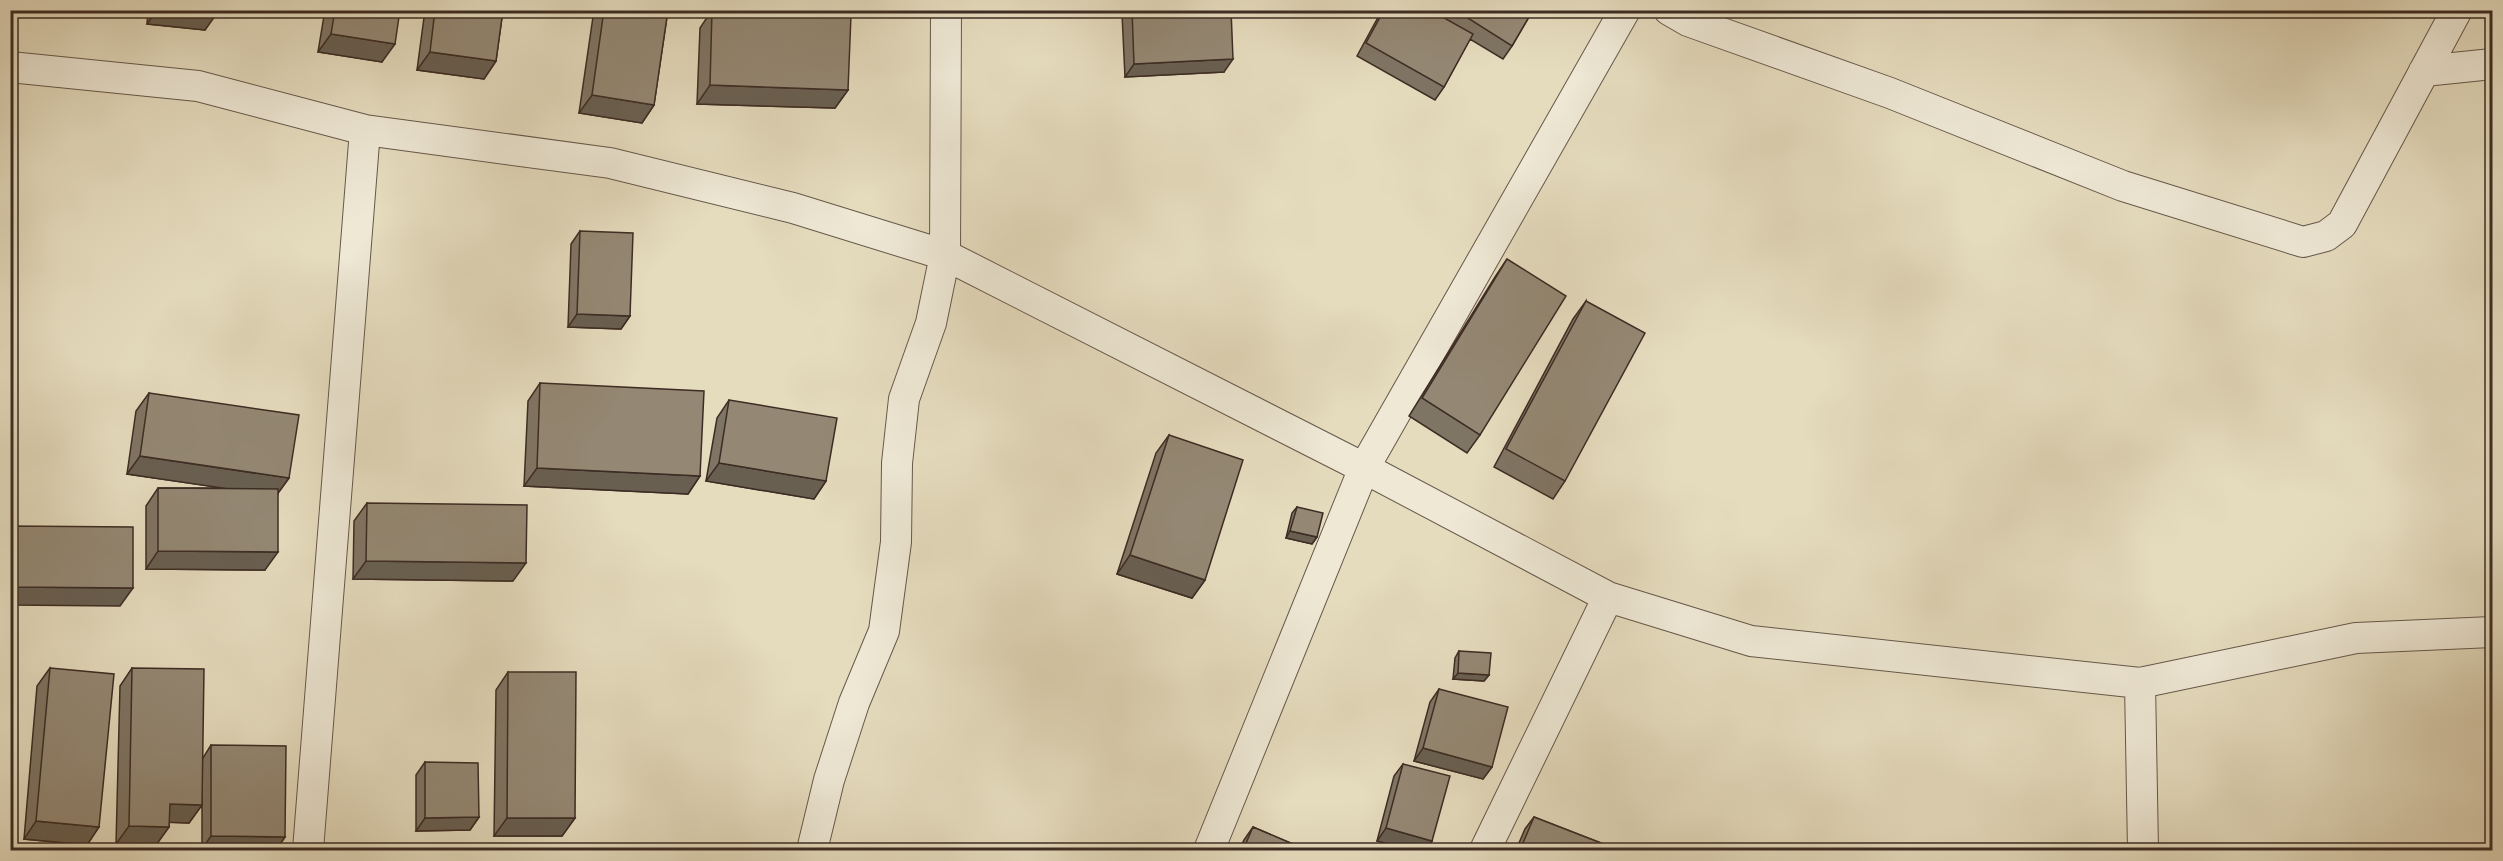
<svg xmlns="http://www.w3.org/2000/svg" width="2503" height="861" viewBox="0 0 2503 861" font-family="Alegreya,serif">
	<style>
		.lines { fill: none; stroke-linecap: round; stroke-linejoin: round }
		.street-casing { stroke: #67584a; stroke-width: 32 }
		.street { stroke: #eee8d5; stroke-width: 30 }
		.wall { fill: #7f7564; stroke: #3d2c24; stroke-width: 1.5 }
		.shaded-wall { fill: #685f51; stroke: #3d2c24; stroke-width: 1.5 }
		.building { fill: #948874; stroke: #3d2c24; stroke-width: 1.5 }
	</style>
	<rect width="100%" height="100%" fill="#e5dcbe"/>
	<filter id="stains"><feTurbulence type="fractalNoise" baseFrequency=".00333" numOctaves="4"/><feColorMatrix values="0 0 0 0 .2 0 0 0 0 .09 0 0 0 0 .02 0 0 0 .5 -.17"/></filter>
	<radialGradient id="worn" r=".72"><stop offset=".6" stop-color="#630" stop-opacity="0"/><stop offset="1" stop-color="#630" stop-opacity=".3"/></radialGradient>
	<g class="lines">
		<defs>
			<path id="street" d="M1669,10L1688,21L1890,93L2123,186L2303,242L2326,236L2342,224L2457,10
				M10,67L198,86L365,130L610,163L793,208L945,255L1364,468L1625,10
				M2424,71L2492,64
				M2140,683L2143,850
				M308,850L365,130
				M812,850L829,780L854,703L884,631L896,542L897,463L904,399L931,323L945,255L946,10
				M1209,850L1364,468L1608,597L1751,641L2140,683L2356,638L2492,632
				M1485,850L1608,597"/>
		</defs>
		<!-- street casing -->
		<use href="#street" class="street-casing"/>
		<!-- street -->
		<use href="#street" class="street"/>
	</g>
	<!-- wall -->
	<path class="wall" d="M148,10H218L205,30L147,24Z
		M325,10H400L382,62L318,52Z
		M425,10H503L496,61L484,79L417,70Z
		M594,10H668L654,105L642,123L579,113Z
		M712,10L848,90L835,108L697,104L700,28Z
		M1125,10H1231L1224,72L1125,77L1122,14Z
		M1382,10H1533L1512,46L1503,59L1470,39L1444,87L1435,100L1357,56Z
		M580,231L630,316L621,329L568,327L571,244Z
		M1507,259L1480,435L1467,453L1409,416L1495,277Z
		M1586,301L1565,481L1553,499L1494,467L1573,319Z
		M540,383L700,476L688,494L524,486L528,401Z
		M149,393L289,478L278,493L265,570L146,569V506L158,488H224L127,474L136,411Z
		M729,400L826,481L814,499L706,481L717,418Z
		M1169,435L1205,580L1192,598L1117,574L1156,453Z
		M367,503L513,581L353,579L354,521Z
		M1297,507L1317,537L1312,544L1286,538L1292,513Z
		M1459,651L1489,675L1484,681L1453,679L1455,658Z
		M50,668L99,827L87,845L24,839L37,686Z
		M132,668L203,758L211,745L285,837L276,850L202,849V785V805L189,823L169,822V827L156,845L116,844L120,686Z
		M508,672L575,818L562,836H494L496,690Z
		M1439,689L1492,767L1483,779L1414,761L1430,702Z
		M425,762L479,817L470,830L416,831V775Z
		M1403,764L1432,841L1425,850H1411L1377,841L1394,776Z
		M1534,817L1619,850H1516L1525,829Z
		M1253,827L1307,850H1239L1244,840Z"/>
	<!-- shaded-wall -->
	<path class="shaded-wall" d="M157,10H206L218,12L205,30L147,24Z
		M331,34L395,44L382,62L318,52Z
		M430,52L496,61L484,79L417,70Z
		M1233,59L1224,72L1125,77L1134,64Z
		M710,85L848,90L835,108L697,104Z
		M592,95L654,105L642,123L579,113Z
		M577,314L630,316L621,329L568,327Z
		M140,456L289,478L276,496L127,474Z
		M719,463L826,481L814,499L706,481Z
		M537,468L700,476L688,494L524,486Z
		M1290,531L1317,537L1312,544L1286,538Z
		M158,551L278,552L265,570L146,569Z
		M1130,555L1205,580L1192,598L1117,574Z
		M366,561L526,563L513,581L353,579Z
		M10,587L133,588L120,606L10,605Z
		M1458,673L1489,675L1484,681L1453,679Z
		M1423,748L1492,767L1483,779L1414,761Z
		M170,804L202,805L189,823L157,822Z
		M479,817L470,830L416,831L425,818Z
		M507,818H575L562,836H494Z
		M36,821L99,827L87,845L24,839Z
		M129,826L169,827L156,845L116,844Z
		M1386,828L1432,841L1425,850H1411L1377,841Z
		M211,836L285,837L276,850L202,849Z"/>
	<!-- building -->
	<path class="building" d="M335,10H400L395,44L331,34Z
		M435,10H503L496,61L430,52Z
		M604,10H668L654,105L592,95Z
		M712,10L851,15L848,90L710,85Z
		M1132,10H1231L1233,59L1134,64Z
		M1384,10H1430L1473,34L1444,87L1366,43Z
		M1455,10H1533L1512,46Z
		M580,231L633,233L630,316L577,314Z
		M1507,259L1566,296L1480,435L1422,398Z
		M1586,301L1645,333L1565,481L1506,449Z
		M540,383L704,391L700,476L537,468Z
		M149,393L299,415L289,478L140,456Z
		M729,400L837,418L826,481L719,463Z
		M1169,435L1243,460L1205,580L1130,555Z
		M158,488L278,489V552L158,551Z
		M367,503L527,505L526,563L366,561Z
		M1297,507L1323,513L1317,537L1290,531Z
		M10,526L133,527V588L10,587Z
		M1459,651L1491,653L1489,675L1458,673Z
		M50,668L114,674L99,827L36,821Z
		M132,668L204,669L202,805L170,804L169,827L129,826Z
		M508,672H576L575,818H507Z
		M1439,689L1508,707L1492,767L1423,748Z
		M211,745L286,746L285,837L211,836Z
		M425,762L478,763L479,817L425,818Z
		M1403,764L1450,776L1432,841L1386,828Z
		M1534,817L1619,850H1520Z
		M1253,827L1307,850H1243Z"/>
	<!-- margin -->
	<rect width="2503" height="861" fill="none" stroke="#e5dcbe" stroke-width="36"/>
	<rect x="12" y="12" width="2479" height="837" fill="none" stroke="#3d2c24" stroke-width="3"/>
	<rect x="18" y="18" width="2467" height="825" fill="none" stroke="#3d2c24" stroke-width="1.5"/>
	<rect width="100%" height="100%" filter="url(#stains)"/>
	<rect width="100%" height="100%" fill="url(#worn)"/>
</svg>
